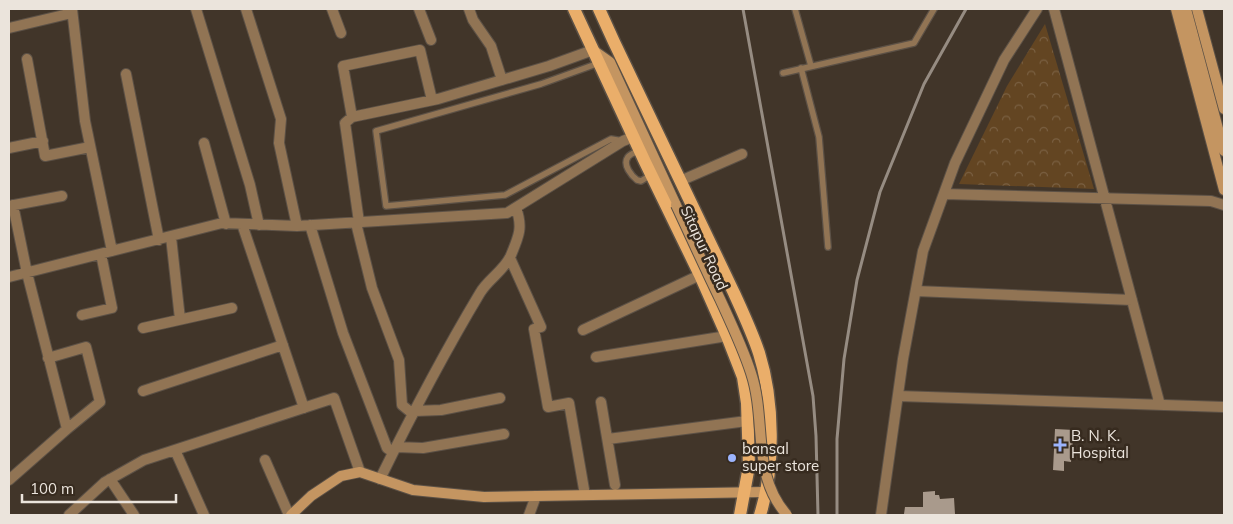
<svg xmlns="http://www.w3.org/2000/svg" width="1233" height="524" viewBox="0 0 1233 524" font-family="Mulish,sans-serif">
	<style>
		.forest { fill: url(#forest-crowns) }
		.building { fill: #a99a8c }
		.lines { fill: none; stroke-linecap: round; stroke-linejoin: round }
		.lane-casing { stroke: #5c5146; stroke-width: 8 }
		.street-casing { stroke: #5c5146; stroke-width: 12 }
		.secondary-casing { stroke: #5c5146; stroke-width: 12 }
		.primary-casing { stroke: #5c5146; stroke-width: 15 }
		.lane { stroke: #917454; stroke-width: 5.5 }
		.street { stroke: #917454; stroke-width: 10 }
		.secondary { stroke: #c49561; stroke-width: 10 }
		.primary { stroke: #eaae6a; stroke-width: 12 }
		.rail { stroke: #968c82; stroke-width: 3 }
		.secondary-bridge-casing { stroke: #5c5146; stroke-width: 12; stroke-linecap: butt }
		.secondary-bridge { stroke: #c49561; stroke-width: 10 }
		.poi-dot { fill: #9cb4fd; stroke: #372b1f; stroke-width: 2 }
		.labels { text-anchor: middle; stroke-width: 5; stroke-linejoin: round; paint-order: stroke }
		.street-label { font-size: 15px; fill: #ebe4dc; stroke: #372b1f }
		.poi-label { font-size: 15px; fill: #ebe4dc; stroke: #372b1f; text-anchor: start }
	</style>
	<defs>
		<pattern id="forest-crowns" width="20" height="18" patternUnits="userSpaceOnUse" patternTransform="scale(1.25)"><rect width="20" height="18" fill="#634522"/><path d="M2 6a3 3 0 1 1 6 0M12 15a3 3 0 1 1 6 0" fill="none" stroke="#7a6042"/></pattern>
	</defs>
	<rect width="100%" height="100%" fill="#413529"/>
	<!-- forest -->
	<path class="forest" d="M1045,24L1094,189L959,184L1007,86Z"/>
	<!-- building -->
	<path class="building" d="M1055,429L1074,430L1071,462L1064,461V471L1053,470Z
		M935,491V495H939L940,499L954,498L955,514H904L905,507H923V492Z"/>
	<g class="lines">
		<defs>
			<path id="lane" d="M795,9L811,66
				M599,63L541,84L376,131L386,206L505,195L611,139L623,141
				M801,68L819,137L828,247
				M783,73L914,43L934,9
				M640,150C636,152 630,154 628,157C622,165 632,176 637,180L641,181L651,175"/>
			<path id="street" d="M72,9L85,121L112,251
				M196,9L250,185L259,225
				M246,9L281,119L279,143L297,226
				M332,9L341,33
				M419,9L431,40
				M469,9L473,20L491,46L502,80
				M1054,9L1160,405
				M9,28L72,13
				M27,59L45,156L90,147
				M126,74L159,240
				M352,117L343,66L420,50L432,100
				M204,143L226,224
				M9,148L43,141
				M680,181L742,154
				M944,194L1211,201L1224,205
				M13,205L27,273L67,429
				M9,206L62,196
				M359,222L345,123L352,117L438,99L549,66L593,50
				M356,223L372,288L399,360L402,405L413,414
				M242,224L304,408
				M310,225L343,333L387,448L393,452
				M171,237L180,319
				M510,258L541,327L534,329L548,407L569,403L585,495
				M9,277L222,223L297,226L507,213L623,141L633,137
				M916,291L1132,300
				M82,315L112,308L101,254
				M143,328L232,308
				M583,330L700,275
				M596,357L727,336
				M143,391L283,345
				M898,396L1224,407
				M601,402L615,485
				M415,411L441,410L500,398
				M608,439L747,421
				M396,447L423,448L504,434
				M175,450L204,515
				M265,460L289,515
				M110,479L134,515
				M380,479C411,416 444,353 480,293C488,279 505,270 511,255C519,236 523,227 516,208
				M9,480L67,429L100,402L86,347L48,358
				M69,515L105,482L144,460L334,398L360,472
				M529,515L536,496
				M881,515L903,359L923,251L955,163L1004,60L1037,9"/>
			<path id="secondary" d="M1176,9L1224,190
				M1186,9L1224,151
				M1197,9L1224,109
				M593,50L610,62L676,205
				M291,515L311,496L341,476L360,472L413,490L484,497L765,492"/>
			<path id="primary" d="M574,9L645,162L700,275L727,336L743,377L747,403L749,466L740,515
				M599,9L614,42L734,293C743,313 752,332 759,353C774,401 775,468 760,515"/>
		</defs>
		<!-- lane casing -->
		<use href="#lane" class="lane-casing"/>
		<!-- street casing -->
		<use href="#street" class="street-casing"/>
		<!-- secondary casing -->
		<use href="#secondary" class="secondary-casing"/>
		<!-- primary casing -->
		<use href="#primary" class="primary-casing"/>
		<!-- lane -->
		<use href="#lane" class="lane"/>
		<!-- street -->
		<use href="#street" class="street"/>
		<!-- secondary -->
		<use href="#secondary" class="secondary"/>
		<!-- primary -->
		<use href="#primary" class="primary"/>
		<!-- rail -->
		<path class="rail" d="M743,9L813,396L816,436L818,515
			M837,515V439L844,359L857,280L880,192L924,84L966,9"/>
		<defs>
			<path id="secondary-bridge" d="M676,205C691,237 705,268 720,299C731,323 743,348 751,373C767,421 751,475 787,515"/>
		</defs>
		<!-- secondary-bridge casing -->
		<use href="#secondary-bridge" class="secondary-bridge-casing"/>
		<!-- secondary-bridge -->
		<use href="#secondary-bridge" class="secondary-bridge"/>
	</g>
	<!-- markers -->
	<g class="poi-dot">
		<path d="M1057.5 437.5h5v5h5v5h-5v5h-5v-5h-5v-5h5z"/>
		<circle cx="732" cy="458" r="5"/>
	</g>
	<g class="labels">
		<!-- street labels -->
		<g class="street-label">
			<text transform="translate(704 248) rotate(65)" y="5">Sitapur Road</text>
		</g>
		<!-- poi labels -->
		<g class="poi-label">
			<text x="1071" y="441">B. N. K.<tspan x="1071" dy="17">Hospital</tspan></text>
			<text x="742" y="454">bansal<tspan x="742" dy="17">super store</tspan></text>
		</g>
	</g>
	<!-- border -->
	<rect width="1233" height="524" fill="none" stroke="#ebe4dc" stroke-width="20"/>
	<!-- scale -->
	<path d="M22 494v8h154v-8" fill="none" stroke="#ebe4dc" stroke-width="2.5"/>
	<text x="30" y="494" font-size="15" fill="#ebe4dc" stroke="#372b1f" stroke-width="4" paint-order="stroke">100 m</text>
</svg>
